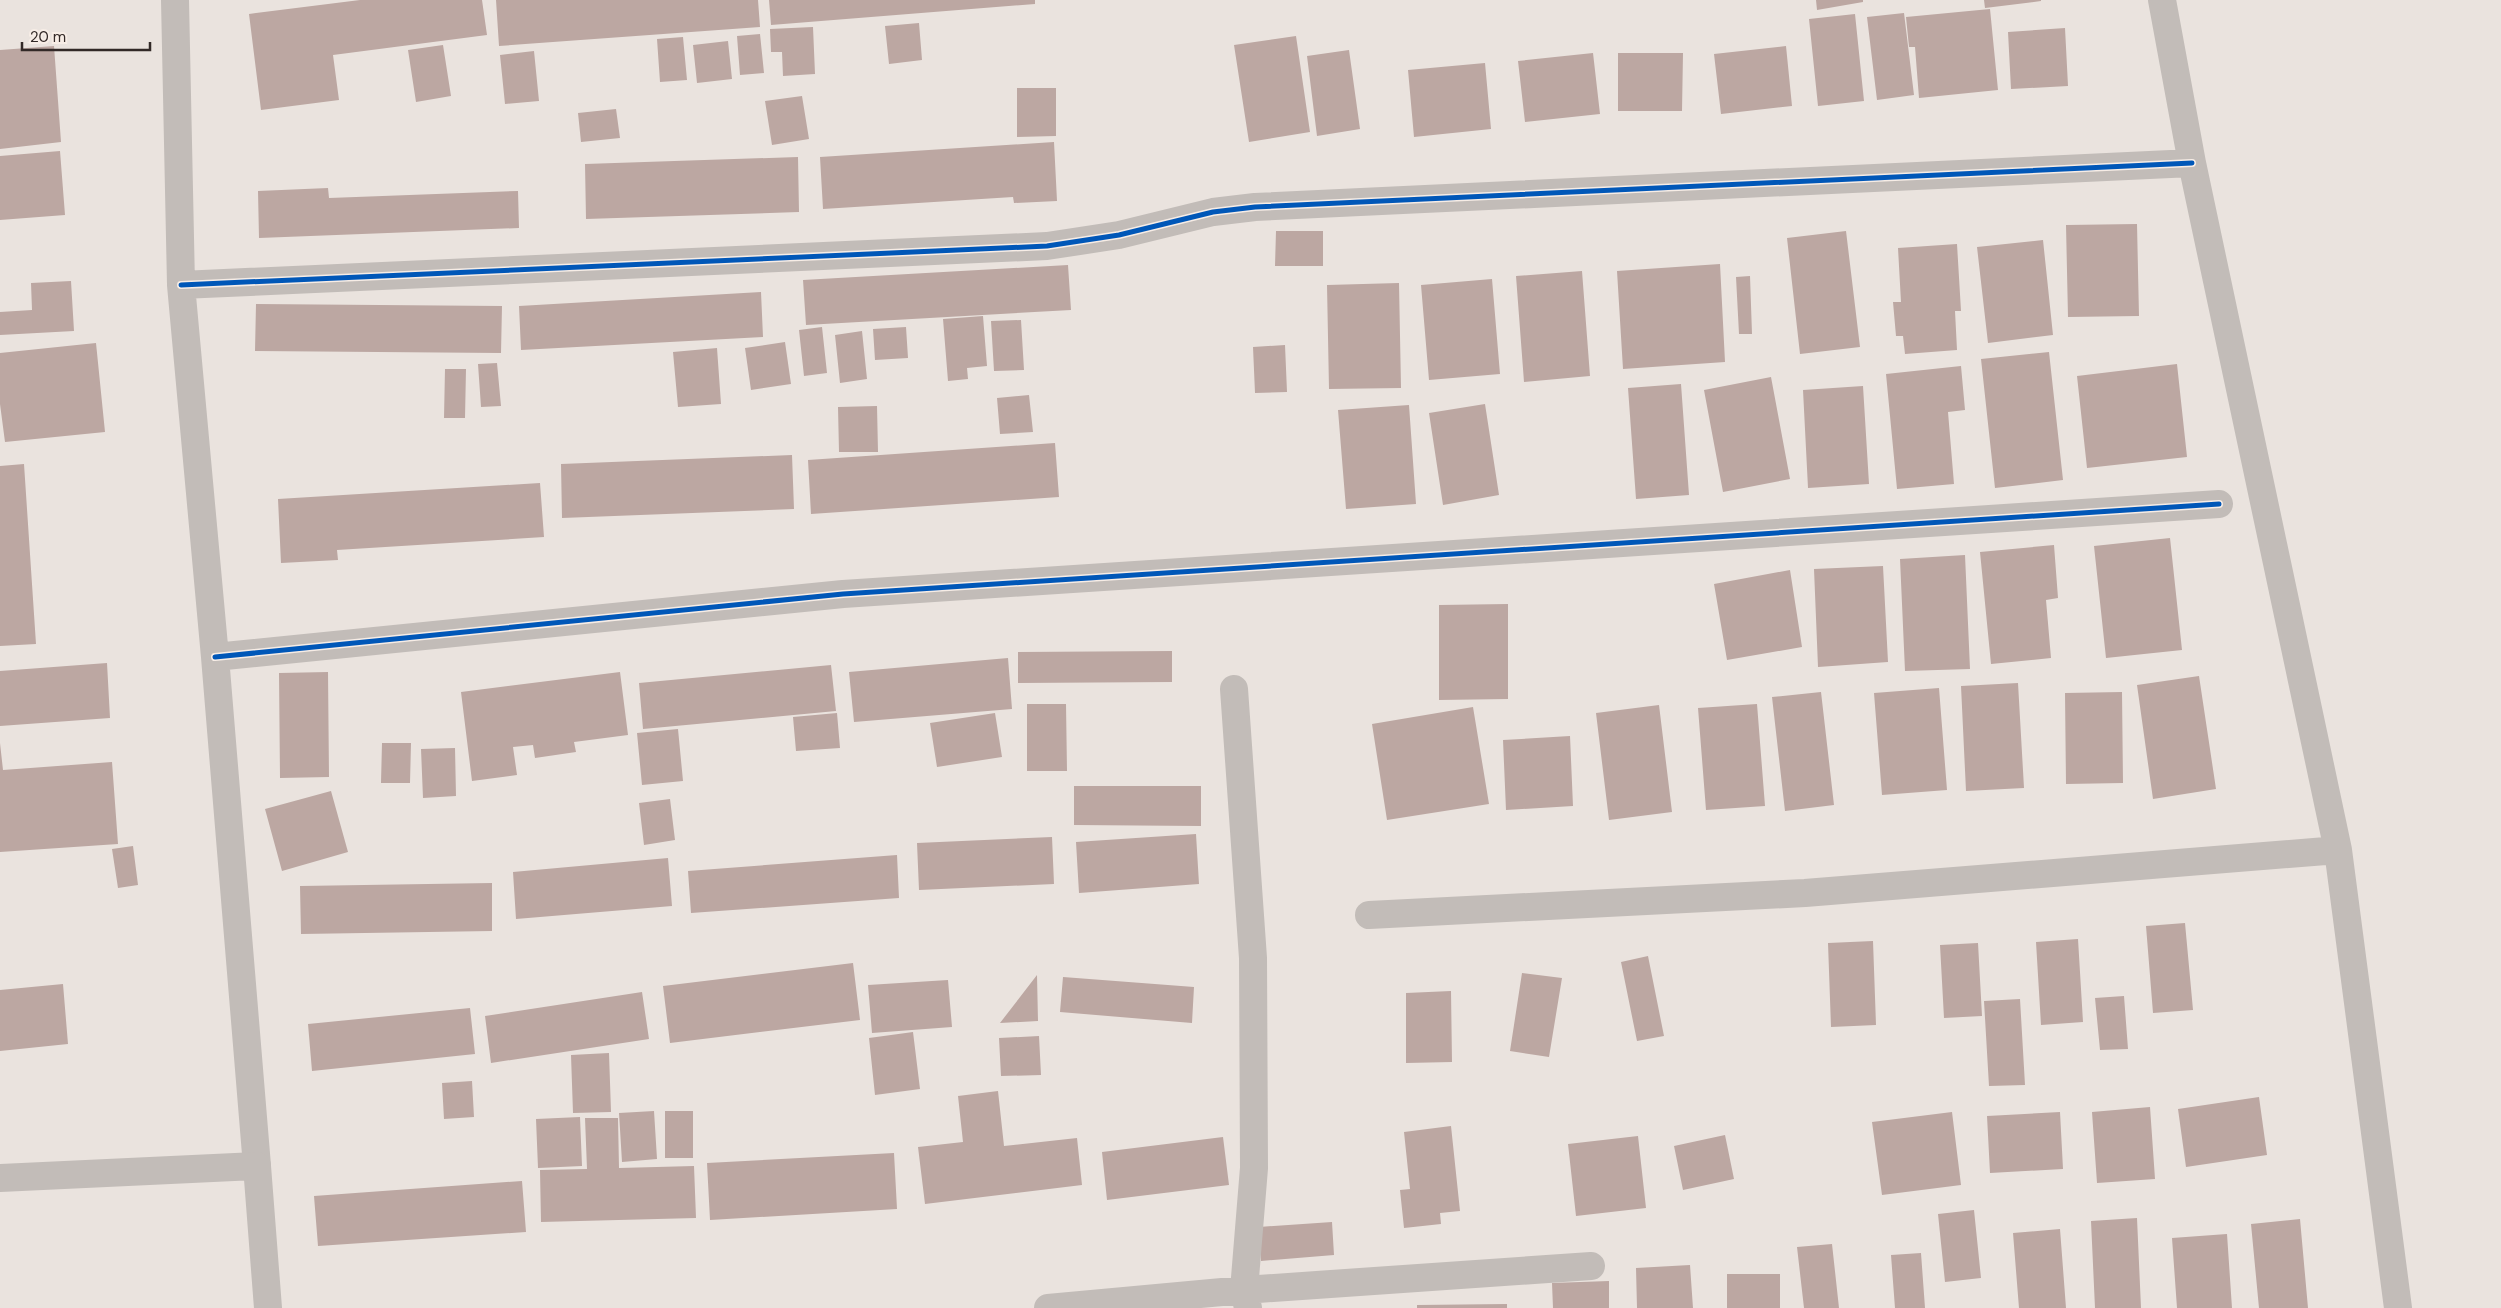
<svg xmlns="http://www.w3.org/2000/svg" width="2501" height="1308" viewBox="0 0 2501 1308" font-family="'DM Sans',sans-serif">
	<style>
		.building { fill: #bca7a2 }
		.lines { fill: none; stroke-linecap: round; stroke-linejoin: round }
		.minor { stroke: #c2bcb8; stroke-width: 28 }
		.tertiary { stroke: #c2bcb8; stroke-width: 28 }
		.cycleway-casing { stroke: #f7ede6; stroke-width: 8 }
		.cycleway { stroke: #0057b8; stroke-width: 5 }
	</style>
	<rect width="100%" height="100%" fill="#eae3de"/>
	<!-- building -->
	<path class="building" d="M360,0H482L487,35L333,55L339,100L261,110L249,14Z
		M496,0H758L760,27L499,46Z
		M769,0H1035V4L771,25Z
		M1816,0H1863V2L1817,10Z
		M1984,0H2041V1L1985,8Z
		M1990,9L1998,90L1919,98L1915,47H1909L1906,17Z
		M1904,13L1914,95L1877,100L1867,17Z
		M1855,14L1864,101L1818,106L1809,19Z
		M919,23L922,60L889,64L885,26Z
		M813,27L815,74L783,76L782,52H771L770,29Z
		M2065,28L2068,86L2011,89L2008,32Z
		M760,34L764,73L740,75L737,36Z
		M1296,36L1310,132L1249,142L1234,45Z
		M683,37L687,80L660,82L657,39Z
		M728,41L732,79L697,83L693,45Z
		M443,45L451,96L416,102L408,50Z
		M54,46L61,142L0,149V50Z
		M1786,46L1792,106L1721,114L1714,54Z
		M1349,50L1360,129L1317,136L1307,56Z
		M534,51L539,101L505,104L500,55Z
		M1593,53L1600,114L1525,122L1518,61Z
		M1618,53H1683L1682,111H1618Z
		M1485,63L1491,129L1414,137L1408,70Z
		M1017,88H1056V136L1017,137Z
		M802,96L809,139L772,145L765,101Z
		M616,109L620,138L581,142L578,113Z
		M1054,142L1057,201L1014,203L1013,197L823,209L820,157Z
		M60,151L65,215L0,220V156Z
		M798,157L799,212L586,219L585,164Z
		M328,188L329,198L518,191L519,228L259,238L258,191Z
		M2137,224L2139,316L2068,317L2066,225Z
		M1276,231H1323V266H1275Z
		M1846,231L1860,347L1800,354L1787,238Z
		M2043,240L2053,335L1988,343L1977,247Z
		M1957,244L1961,311H1955L1957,350L1905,354L1903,336H1896L1893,302H1901L1898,248Z
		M1720,264L1725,362L1623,369L1617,271Z
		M1068,265L1071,310L806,325L803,280Z
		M1582,271L1590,376L1524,382L1516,276Z
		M1750,276L1752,334H1739L1736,277Z
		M1492,279L1500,374L1429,380L1421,285Z
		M71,281L74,331L0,335V312L32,310L31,283Z
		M1399,283L1401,388L1329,389L1327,285Z
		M761,292L763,337L521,350L519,306Z
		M256,304L502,306L501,353L255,351Z
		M983,316L987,366L967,368L968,379L948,381L943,319Z
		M1021,320L1024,370L994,371L991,321Z
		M822,327L827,373L804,376L799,330Z
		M906,327L908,358L875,360L873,329Z
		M862,331L867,379L840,383L835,335Z
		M785,342L791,384L751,390L745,348Z
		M96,343L105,432L5,442L0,404V353Z
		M1285,345L1287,392L1255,393L1253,347Z
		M717,348L721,404L678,407L673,352Z
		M2049,352L2063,480L1995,488L1981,359Z
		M497,363L501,406L481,407L478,364Z
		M2177,364L2187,457L2087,468L2077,376Z
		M1961,366L1965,410L1948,412L1954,484L1897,489L1886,374Z
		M445,369H466L465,418H444Z
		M1771,377L1790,479L1723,492L1704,390Z
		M1681,384L1689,495L1636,499L1628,388Z
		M1863,386L1869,484L1808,488L1803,390Z
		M1029,395L1033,432L1000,434L997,398Z
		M1485,404L1499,495L1443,505L1429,413Z
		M1409,405L1416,504L1346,509L1338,410Z
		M877,406L878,452H839L838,407Z
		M1055,443L1059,497L811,514L808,460Z
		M792,455L794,509L562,518L561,464Z
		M24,464L36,644L0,646V466Z
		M540,483L544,537L337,550L338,560L281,563L278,499Z
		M2170,538L2182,650L2106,658L2094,546Z
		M2054,545L2058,598L2046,600L2051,658L1991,664L1980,552Z
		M1965,555L1970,669L1905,671L1900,559Z
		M1883,566L1888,662L1818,667L1814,569Z
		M1790,570L1802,647L1727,660L1714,584Z
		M1508,604V699L1439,700V605Z
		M1172,651V682L1018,683V652Z
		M1008,658L1012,709L854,722L849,672Z
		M107,663L110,718L0,726V671Z
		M831,665L836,711L643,729L639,683Z
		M328,672L329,777L280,778L279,673Z
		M620,672L628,735L574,742L576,752L535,758L533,745L513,747L517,775L472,781L461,692Z
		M2199,676L2216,789L2153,799L2137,685Z
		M2018,683L2024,788L1966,791L1961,686Z
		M1939,688L1947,790L1882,795L1874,693Z
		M1821,692L1834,805L1785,811L1772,697Z
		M2122,692L2123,783L2066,784L2065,693Z
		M1027,704H1066L1067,771H1027Z
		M1757,704L1765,806L1706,810L1698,708Z
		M1659,705L1672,812L1609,820L1596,713Z
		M1473,707L1489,804L1387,820L1372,724Z
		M837,713L840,748L796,751L793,717Z
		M995,713L1002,757L937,767L930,723Z
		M678,729L683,781L642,785L637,733Z
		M1570,736L1573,806L1506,810L1503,740Z
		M0,743L3,770L112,762L118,844L0,852Z
		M382,743H411L410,783H381Z
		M455,748L456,796L423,798L421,749Z
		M1074,786H1201V826L1074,825Z
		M331,791L348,852L282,871L265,809Z
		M670,799L675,840L644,845L639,803Z
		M1196,834L1199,884L1079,893L1076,842Z
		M1052,837L1054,884L919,890L917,843Z
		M133,846L138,885L118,888L112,849Z
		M897,855L899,898L691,913L688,871Z
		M668,858L672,906L516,919L513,872Z
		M492,883V931L301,934L300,886Z
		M2185,923L2193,1010L2153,1013L2146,926Z
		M2078,939L2083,1022L2041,1025L2036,942Z
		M1873,941L1876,1025L1831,1027L1828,943Z
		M1978,943L1982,1016L1944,1018L1940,945Z
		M1648,956L1664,1036L1637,1041L1621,962Z
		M853,963L860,1020L670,1043L663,986Z
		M1522,973L1562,978L1549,1057L1510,1051Z
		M1037,975L1038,1021L1000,1023Z
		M1063,977L1194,987L1192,1023L1060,1012Z
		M948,980L952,1027L872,1033L868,985Z
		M63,984L68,1044L0,1051V990Z
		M1451,991L1452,1062L1406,1063V993Z
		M642,992L649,1039L491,1063L485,1016Z
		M2124,996L2128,1049L2100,1050L2095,998Z
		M2020,999L2025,1085L1989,1086L1984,1001Z
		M470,1008L475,1054L312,1071L308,1024Z
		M913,1032L920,1089L875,1095L869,1038Z
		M1039,1036L1041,1075L1001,1076L999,1038Z
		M609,1053L611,1112L573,1113L571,1055Z
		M472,1081L474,1117L444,1119L442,1083Z
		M998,1091L1004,1146L1077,1138L1082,1185L925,1204L918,1147L963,1142L958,1096Z
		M2259,1097L2267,1155L2186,1167L2178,1109Z
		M2150,1107L2155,1179L2097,1183L2092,1112Z
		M654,1111L657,1159L622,1162L619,1113Z
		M665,1111H693V1158H665Z
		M1952,1112L1961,1185L1882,1195L1872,1122Z
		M2060,1112L2063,1169L1990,1173L1987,1116Z
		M580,1117L582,1166L538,1168L536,1119Z
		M585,1118H618L619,1168L694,1166L696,1218L541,1222L540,1170L587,1169Z
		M1451,1126L1460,1211L1440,1213L1441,1224L1404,1228L1400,1190L1410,1189L1404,1132Z
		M1725,1135L1734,1179L1683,1190L1674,1146Z
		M1638,1136L1646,1208L1576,1216L1568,1144Z
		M1223,1137L1229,1185L1107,1200L1102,1152Z
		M894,1153L897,1209L710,1220L707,1163Z
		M522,1181L526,1232L318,1246L314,1196Z
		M1974,1210L1981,1278L1945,1282L1938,1214Z
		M2137,1218L2141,1308H2095L2091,1221Z
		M2300,1219L2308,1308H2259L2251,1224Z
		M1332,1222L1334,1255L1261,1261L1259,1227Z
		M2060,1229L2066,1308H2019L2013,1233Z
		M2227,1234L2232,1308H2177L2172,1238Z
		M1832,1244L1839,1308H1804L1797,1247Z
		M1921,1253L1925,1308H1895L1891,1255Z
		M1690,1265L1693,1308H1637L1636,1268Z
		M1727,1274H1780V1308H1727Z
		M1609,1281V1308H1553L1552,1283Z
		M1507,1304V1308H1417V1305Z"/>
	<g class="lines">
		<!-- minor -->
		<path class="minor" d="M175,0L181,285L215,657L257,1166
			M2162,0L2192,163L2338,850L2398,1308
			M181,285L1047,246L1119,235L1213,212L1255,207L2192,163
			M215,657L843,594L2219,504
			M1234,689L1253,958L1254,1168L1244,1290L1248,1308
			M1369,915L1805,893L2338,850
			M1048,1308L1244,1290L1591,1266"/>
		<!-- tertiary -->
		<path class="tertiary" d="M0,1178L257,1166L268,1308"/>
		<defs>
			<path id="cycleway" d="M181,285L1047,246L1119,235L1213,212L1255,207L2192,163
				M215,657L843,594L2219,504"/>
		</defs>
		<!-- cycleway casing -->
		<use href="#cycleway" class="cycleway-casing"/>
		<!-- cycleway -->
		<use href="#cycleway" class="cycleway"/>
	</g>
	<!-- scale -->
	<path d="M22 42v8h128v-8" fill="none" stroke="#322927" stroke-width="2.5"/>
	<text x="30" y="42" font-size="15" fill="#322927" stroke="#f7ede6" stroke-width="4" paint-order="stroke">20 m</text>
</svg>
